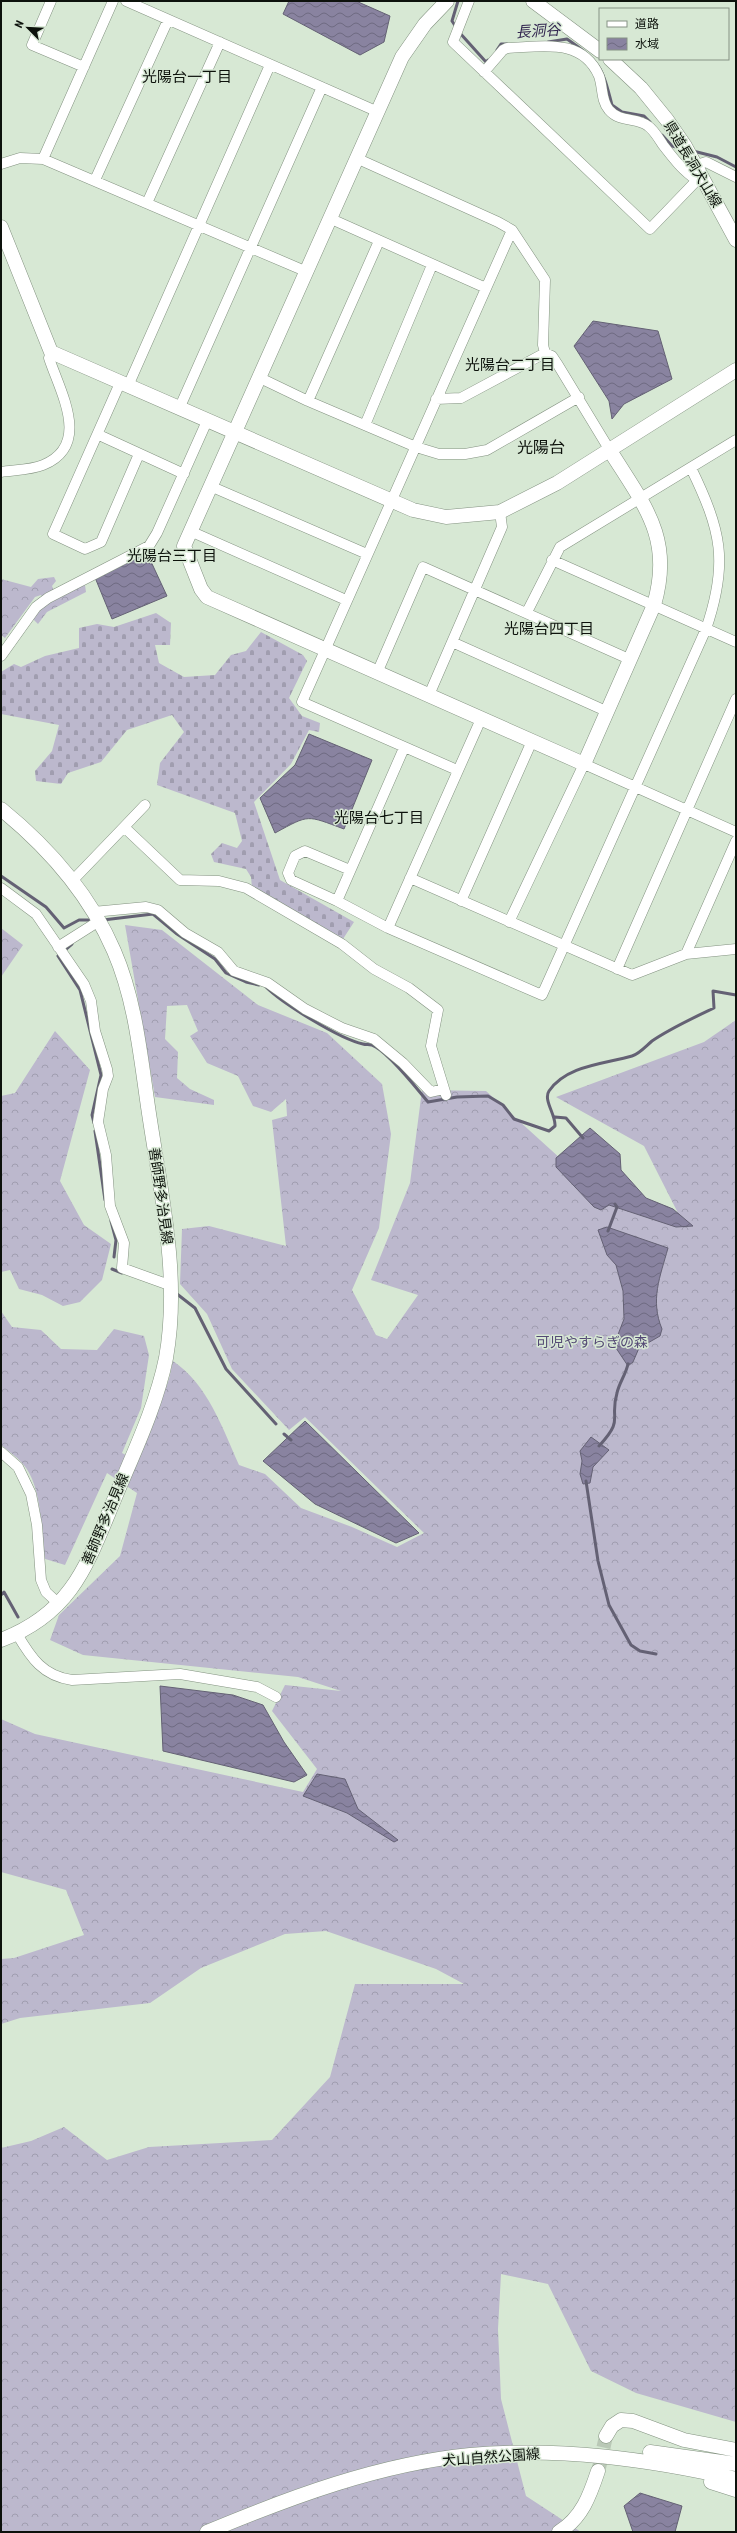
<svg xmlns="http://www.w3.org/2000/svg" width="737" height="2533" viewBox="0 0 737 2533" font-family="'Roboto Condensed','Noto Sans JP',sans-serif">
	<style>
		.forest { fill: url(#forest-crowns) }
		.cemetery { fill: url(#cemetery-stones) }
		.water { fill: url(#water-waves); stroke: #646174 }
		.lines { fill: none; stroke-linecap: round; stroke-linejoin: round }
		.stream { stroke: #646174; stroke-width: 3 }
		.secondary-tunnel { stroke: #b9c8b6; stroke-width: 14; stroke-dasharray: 14 7; stroke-linecap: butt }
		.street-casing { stroke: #839280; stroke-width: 11 }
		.secondary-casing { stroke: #839280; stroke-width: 15 }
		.street { stroke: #fff; stroke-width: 10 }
		.secondary { stroke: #fff; stroke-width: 14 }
		.labels { text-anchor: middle; stroke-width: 3; stroke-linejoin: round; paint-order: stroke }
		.street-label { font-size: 14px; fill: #0d120c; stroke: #d7e8d4 }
		.park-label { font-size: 14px; fill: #534874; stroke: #d7e8d4 }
		.water-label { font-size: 15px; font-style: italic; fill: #332750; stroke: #d7e8d4 }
		.neighbourhood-label { font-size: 15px; fill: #0d120c; stroke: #d7e8d4 }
		.quarter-label { font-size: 16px; fill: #0d120c; stroke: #d7e8d4 }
	</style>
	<defs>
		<pattern id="forest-crowns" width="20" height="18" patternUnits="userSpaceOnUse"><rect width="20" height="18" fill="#bcb8cd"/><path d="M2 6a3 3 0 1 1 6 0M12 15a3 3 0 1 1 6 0" fill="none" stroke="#a09daf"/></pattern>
		<pattern id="cemetery-stones" width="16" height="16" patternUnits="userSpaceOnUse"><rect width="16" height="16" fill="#bcb8cd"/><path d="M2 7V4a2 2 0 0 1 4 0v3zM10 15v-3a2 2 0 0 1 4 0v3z" fill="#a09daf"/></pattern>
		<pattern id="water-waves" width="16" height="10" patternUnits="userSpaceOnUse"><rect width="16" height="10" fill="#8983a0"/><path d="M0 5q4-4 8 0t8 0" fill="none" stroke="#6e6a81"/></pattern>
	</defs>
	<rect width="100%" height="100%" fill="#d7e8d4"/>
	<!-- forest -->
	<path class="forest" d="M54,577L56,581L52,586L56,595L85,585L86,592L47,612L38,624L32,618L46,602L41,595L35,597L5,638L1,635V579L31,587L38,579Z
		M125,925L162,930L258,1005L327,1033L382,1084L391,1134L379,1228L352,1290L376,1335L387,1339L418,1295L371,1280L410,1183L422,1090L486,1091L604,1198L667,1206L678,1213L644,1146L556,1097L704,1042L736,1020V2422L636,2393L591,2371L548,2284L501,2274L498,2329L501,2399L526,2496L581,2532H1V2148L31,2141L64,2127L107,2160L149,2147L272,2140L330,2077L355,1984H464L436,1969L326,1931L285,1934L201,1968L150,2003L20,2018L1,2024V1959L14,1958L84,1935L66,1890L1,1872V1719L35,1734L303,1792L317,1769L272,1711L285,1685L341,1691L298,1677L83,1655L50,1640L59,1615L120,1556L137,1493L107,1473L65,1565L42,1558C42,1531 42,1484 22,1463C16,1456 8,1451 1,1445V1311L12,1327L41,1330L61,1349L97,1350L114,1329L144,1336L149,1355L141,1408L122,1453L138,1461L169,1379L173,1361C208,1385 222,1427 239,1465L265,1474L301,1508L352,1527L397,1547L424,1533L305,1417L289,1430L232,1369L207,1314L180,1284L182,1229L209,1226L286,1246L272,1120L287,1116L286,1099L271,1112L253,1106L238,1076L207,1063L190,1036L198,1031L187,1005L167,1006L165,1039L178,1052L177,1078L190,1089L214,1100V1105L155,1097Z
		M1,928L23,945L1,977Z
		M55,1031L90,1070L60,1181L84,1225L111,1244L102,1280L80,1302L63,1306L42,1295L19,1289L10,1270L1,1272V1096L15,1093Z"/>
	<!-- cemetery -->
	<path class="cemetery" d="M156,613L171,623L170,645H155L159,663L184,677L215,675L231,655L246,651L261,632L303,655L307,661L289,698L302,716L320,723L319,732L309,730L291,764L254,802L280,880L354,922L343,939L252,888L251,877L246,869L214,862L211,854L222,843L237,848L242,841L235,813L157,785L160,763L184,732L172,715L127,730L101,762L68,773L61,784L36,781L35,771L52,751L59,725L1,714V672L14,664L21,667L45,656L79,648V628L97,624L114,627Z"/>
	<!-- water -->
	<path class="water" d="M289,1H356L390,16L384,42L360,55L283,14Z
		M593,321L658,331L672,379L624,404L612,419L609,401L574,346Z
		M147,553L167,596L112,619L94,575Z
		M309,734L372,760L344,829C306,815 310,814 275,833L260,798L295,765Z
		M590,1128L620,1154L621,1170L646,1198L673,1209L693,1226L676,1227L609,1205L601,1210L594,1207L556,1167V1158Z
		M607,1227L668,1248C660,1277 650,1300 662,1329L660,1336L639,1348L633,1362L628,1366L614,1345L624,1319L623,1291L616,1265L607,1255L598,1230Z
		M305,1421L419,1533L396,1543L315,1504L263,1461Z
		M591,1437L609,1450L593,1467L590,1483L583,1484L580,1474L582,1461L580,1451Z
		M160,1686L233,1695L263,1705L284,1742L307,1775L294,1782L163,1751Z
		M317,1774L345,1779L358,1809L398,1840L394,1842L347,1813L303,1796Z
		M640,2493L682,2506L675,2532H633L624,2506Z"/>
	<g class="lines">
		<!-- stream -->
		<path class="stream" d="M456,27L452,21L458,1
			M459,32L486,62L488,60
			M548,42L567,39C600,62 602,66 612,105L622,112L644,116L650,122
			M497,50L501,44H507
			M662,135L672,146L680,148
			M693,151L717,157L736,167
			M1,876L46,907L64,928L79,920H93
			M103,920L153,914L177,934L215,959L226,973L246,982L259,985
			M72,944L58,956L80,990L101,1075L92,1115L94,1123
			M266,987C283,1004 340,1039 363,1044C366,1045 369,1044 372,1045C387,1050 417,1089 428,1102L457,1097L488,1096L503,1105L514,1119L549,1131L555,1126C556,1115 543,1100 549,1091C567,1065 605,1064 632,1056C639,1054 646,1046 652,1041C671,1028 693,1018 714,1008L713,991L736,995
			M555,1117L566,1118L583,1138
			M95,1131L105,1200
			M111,1221L116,1240L114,1257
			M608,1231L617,1207L615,1204
			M112,1269L122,1273
			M177,1294L195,1308L226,1369L276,1424
			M284,1434L291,1440
			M599,1446C625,1418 609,1420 617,1393C619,1383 626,1374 628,1364
			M586,1481L598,1561L609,1605L631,1645L640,1651L656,1654
			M1,1595L4,1592L18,1617"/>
		<!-- secondary-tunnel -->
		<path class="secondary-tunnel" d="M599,2468L606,2436"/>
		<defs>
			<path id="street" d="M51,1L32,45L84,67
				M126,1L376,111
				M469,1L453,42L650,229L700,177
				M484,72L503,50L507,48C541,47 582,37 599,76C603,87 601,101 609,110C620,123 637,117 648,126C654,130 659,139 663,145C673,158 683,171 697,180
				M356,158L498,222L512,230L545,280L543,345L545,353L552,356L558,365L609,449
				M43,159L113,1
				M1,164L20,158L43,159L305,271
				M694,166L706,162L736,177
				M95,180L168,20
				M147,203L220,42
				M329,218L486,288
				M258,377L308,401L416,447L439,454H465L487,450L579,397
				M120,383L53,534L85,549L101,542L139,454
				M128,386L270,65
				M436,399L461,398L545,353
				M308,401L379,241
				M179,409L322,87
				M365,425L432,265
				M99,435L184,474
				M1,472C14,470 31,470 43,465C92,445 60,392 49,358L51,352
				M210,486L367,554
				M190,531L346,600
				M552,560L736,642
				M527,612L560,547L736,440
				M452,642L606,711
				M1,656L36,607L48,598L149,546L157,533L207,421
				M377,673L423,567L629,659
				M429,695L502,527L500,512
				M457,770L302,702L512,230
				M124,827L145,805
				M350,870L305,851L295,856L288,873L291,880L337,901L388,928L542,995L706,629C729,562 721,530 691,468
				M410,878L632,975L686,954L736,949
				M74,879L124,827L180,880L219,881L246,888L342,944L374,969L409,988L438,1010L431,1046L446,1095
				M1,888L36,914L84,984L91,1001L95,1031L107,1069L108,1076L103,1089L98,1122L106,1155L110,1206L124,1243L122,1268L172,1286
				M337,901L404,748
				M461,901L532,741
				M93,912L146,907L158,910L185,933L218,952L234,971L268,983L305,1009L342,1028L374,1039L403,1063L431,1092L444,1089
				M509,922L584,764L736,832
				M388,928L481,719
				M58,947L99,921
				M686,954L736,841
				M617,969L736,699
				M1,1452L18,1467L31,1494L37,1525L41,1580L46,1592L59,1604
				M17,1634C31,1658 43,1676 72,1680L180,1674L257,1687L276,1697"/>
			<path id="secondary" d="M447,1L425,24L402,57L184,546L201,589L207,597L584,764L654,605C674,537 643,504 609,449
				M533,1L600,51
				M610,59L641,88L667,120L685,146L736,240
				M1,227L51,352L413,510L446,517L500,512L557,483L736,370
				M1,809C49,848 89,893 114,951C137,1004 141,1063 150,1120C162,1199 180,1279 166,1358C156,1407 133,1454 114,1500C87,1565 72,1613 1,1640
				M606,2436L612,2426L621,2420L633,2421L684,2440L736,2450
				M650,2452L736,2464
				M711,2482L736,2490
				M207,2532C291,2497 379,2464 470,2455C560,2447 648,2459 736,2479
				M559,2532C582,2518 590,2495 598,2471"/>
		</defs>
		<!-- street casing -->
		<use href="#street" class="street-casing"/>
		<!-- secondary casing -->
		<use href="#secondary" class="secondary-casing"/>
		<!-- street -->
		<use href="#street" class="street"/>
		<!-- secondary -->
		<use href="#secondary" class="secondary"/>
	</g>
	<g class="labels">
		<!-- street labels -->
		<g class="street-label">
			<text transform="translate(693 164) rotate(59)" y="5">県道長洞犬山線</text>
			<text transform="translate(161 1196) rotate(82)" y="5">善師野多治見線</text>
			<text transform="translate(105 1519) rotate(-67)" y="5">善師野多治見線</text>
			<text transform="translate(491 2457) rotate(-4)" y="5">犬山自然公園線</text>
		</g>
		<!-- park labels -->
		<g class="park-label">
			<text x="592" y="1347">可児やすらぎの森</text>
		</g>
		<!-- water labels -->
		<g class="water-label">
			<text transform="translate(538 31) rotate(-4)" y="5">長洞谷</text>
		</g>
		<!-- neighbourhood labels -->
		<g class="neighbourhood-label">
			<text x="187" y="82">光陽台一丁目</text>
			<text x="510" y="370">光陽台二丁目</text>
			<text x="172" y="561">光陽台三丁目</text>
			<text x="549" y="634">光陽台四丁目</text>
			<text x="379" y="823">光陽台七丁目</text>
		</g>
		<!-- quarter labels -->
		<g class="quarter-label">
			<text x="541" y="453">光陽台</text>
		</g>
	</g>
	<!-- border -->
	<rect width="737" height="2533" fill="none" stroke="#0d120c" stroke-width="4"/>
	<!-- legend -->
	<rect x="599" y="8" width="130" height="52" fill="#d7e8d4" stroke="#869284"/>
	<rect x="607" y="21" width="20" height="6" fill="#ffffff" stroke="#869284"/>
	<text x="635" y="28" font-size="12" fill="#0d120c">道路</text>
	<rect x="607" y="38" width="20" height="12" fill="url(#water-waves)" stroke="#869284"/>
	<text x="635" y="48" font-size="12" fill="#0d120c">水域</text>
	<!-- north arrow -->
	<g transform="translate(28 28) rotate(294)" stroke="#d7e8d4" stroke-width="3" paint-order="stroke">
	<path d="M0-3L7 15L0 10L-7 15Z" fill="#0d120c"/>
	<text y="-6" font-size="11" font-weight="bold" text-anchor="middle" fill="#0d120c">N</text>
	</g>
</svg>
